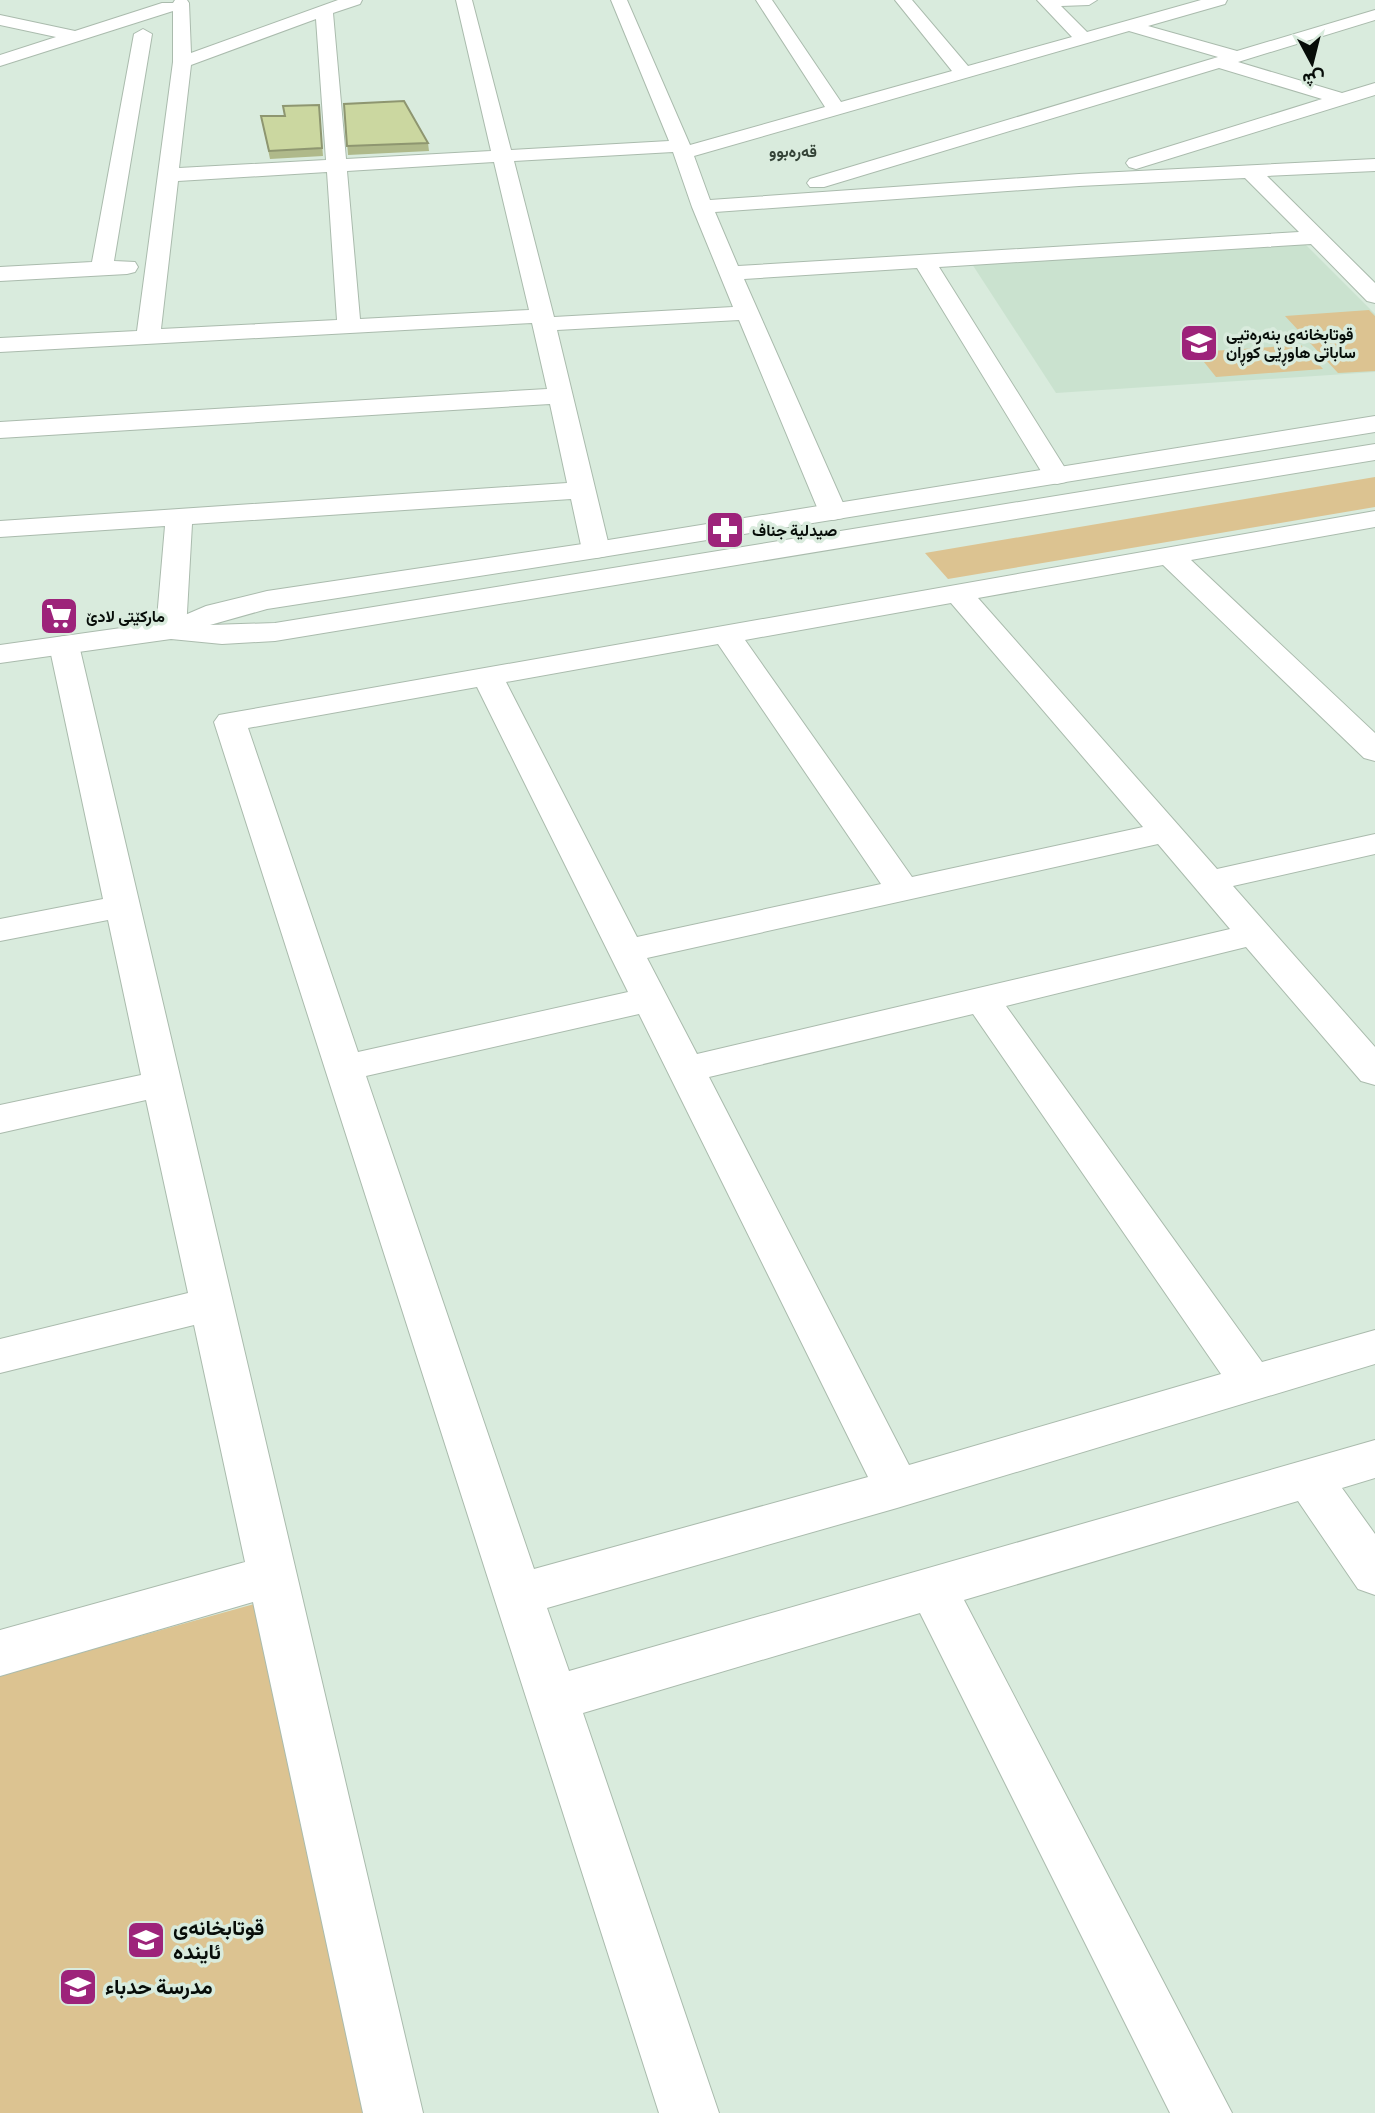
<svg xmlns="http://www.w3.org/2000/svg" width="1375" height="2113" viewBox="0 0 1375 2113" font-family="Barlow,Vazirmatn,sans-serif">
	<style>
		.built { fill: #cae2cf }
		.green { fill: #dcc391 }
		.lines { fill: none; stroke-linecap: round; stroke-linejoin: round }
		.minor-casing { stroke: #aabbad; stroke-width: 2 }
		.tertiary-casing { stroke: #aabbad; stroke-width: 2 }
		.minor { fill: #fff; fill-rule: evenodd }
		.tertiary { fill: #fff; fill-rule: evenodd }
		.wall { fill: #afb98a }
		.building { fill: #cbd7a0; stroke: #8e9670; stroke-width: 2 }
		.labels { text-anchor: middle; stroke-width: 7; stroke-linejoin: round; paint-order: stroke }
		.far-neighbourhood-label { font-size: 16px; font-weight: bold; fill: #344337; stroke: #d9ebdd }
		.far-poi-label { font-size: 16px; font-weight: bold; fill: #070d09; stroke: #d9ebdd; text-anchor: start }
		.near-poi-label { font-size: 21px; font-weight: bold; fill: #070d09; stroke: #d9ebdd; text-anchor: start }
	</style>
	<rect width="100%" height="100%" fill="#d9ebdd"/>
	<!-- built -->
	<path class="built" d="M1305,244L1375,314V372L1056,393L972,264Z"/>
	<!-- green -->
	<path class="green" d="M1369,310L1375,316V371L1338,373L1285,316Z
		M1301,345L1323,369L1216,377L1196,352Z
		M1375,477V507L948,579L925,553Z
		M261,1602L368,2113H0V1675Z"/>
	<g class="lines">
		<defs>
			<path id="minor" d="M175,0H187L189,3L191,53L338,0H362L360,4L333,13L346,159L491,151L456,0H472L511,150L669,141L611,0H627L690,145L825,107L756,0H772L841,102L952,71L895,0H912L968,66L1072,37L1037,0H1097L1089,5L1061,6L1087,32L1201,0H1227L1225,4L1148,26L1237,51L1375,10V20L1238,62L1342,93L1375,83V95L1136,169L1129,167L1126,163L1129,159L1322,99L1219,68L824,187H810L807,183L810,179L1218,57L1129,31L694,156L710,200L1079,174L1375,159V171L1267,176L1375,283V303L1367,301L1311,244L939,267L1070,476L1066,482L1057,484L1048,482L1044,476L917,268L744,279L847,512L843,518L833,520L823,518L819,512L739,320L557,330L610,550L606,556L596,558L586,556L582,550L571,499L192,524L186,630L181,636L171,639L161,636L156,630L165,526L0,537V521L567,483L550,404L0,438V422L547,389L532,323L0,352V338L137,331L173,62V11L0,66V55L56,37L0,25V15L75,31L162,3H173ZM316,19L326,160L179,168L191,65ZM673,152L692,207L733,307L554,317L514,161ZM494,162L529,310L360,319L347,171ZM327,172L337,320L161,329L178,181ZM1245,178L1299,232L738,266L715,212L1079,186Z
				M143,29L152,34L114,261L135,262L138,267L135,272L127,274L0,281V267L92,262L134,34Z
				M1375,511V527L1191,560L1375,733V761L1364,758L1163,565L978,598L1217,869L1375,834V854L1233,886L1375,1047V1085L1361,1081L1246,947L1006,1006L1262,1362L1375,1330V1364L897,1508L547,1608L569,1671L1375,1440V1478L1342,1488L1375,1534V1595L1358,1589L1298,1501L964,1600L1232,2113H1170L920,1613L583,1713L719,2113H659L214,722L219,715L230,713ZM951,603L1143,827L912,877L745,640ZM718,644L881,884L637,937L506,682ZM477,687L628,992L358,1052L248,728ZM1158,844L1230,929L697,1054L647,958ZM639,1014L868,1477L534,1569L366,1076ZM973,1014L1221,1374L909,1465L709,1077Z
				M64,636L75,639L79,645L423,2113H363L253,1602L0,1676V1630L245,1562L194,1325L0,1373V1339L188,1293L146,1100L0,1133V1105L141,1075L108,920L0,941V919L103,899L49,645L53,639Z"/>
			<path id="tertiary" d="M1375,416V432L596,558L267,609L210,625L275,623L1375,444V460L275,641L222,644L171,639L0,663V645L171,621L206,606L267,591L596,542Z"/>
		</defs>
		<!-- minor casing -->
		<use href="#minor" class="minor-casing"/>
		<!-- tertiary casing -->
		<use href="#tertiary" class="tertiary-casing"/>
		<!-- minor -->
		<use href="#minor" class="minor"/>
		<!-- tertiary -->
		<use href="#tertiary" class="tertiary"/>
	</g>
	<!-- wall -->
	<path class="wall" d="M344,104L428,143L429,151L348,155Z
		M319,105L323,156L270,159L261,116H285Z"/>
	<!-- building -->
	<path class="building" d="M404,101L428,143L347,146L344,104Z
		M319,105L322,148L269,151L261,116H285L283,106Z"/>
	<!-- icons -->
	<defs>
		<symbol id="school-square" viewBox="-11 -11 22 22"><rect x="-9" y="-9" width="18" height="18" rx="4" fill="#9d237a" stroke="#d9ebdd"/><path d="M0-5L7-2L0 1L-7-2ZM-4 1L0 2.5L4 1V4Q0 6-4 4Z" fill="#fff"/></symbol>
		<symbol id="pharmacy-square" viewBox="-11 -11 22 22"><rect x="-9" y="-9" width="18" height="18" rx="4" fill="#9d237a" stroke="#d9ebdd"/><path d="M-2-6h4v4h4v4h-4v4h-4v-4h-4v-4h4Z" fill="#fff"/></symbol>
		<symbol id="supermarket-square" viewBox="-11 -11 22 22"><rect x="-9" y="-9" width="18" height="18" rx="4" fill="#9d237a" stroke="#d9ebdd"/><path d="M-6-5.5h2.5l.6 2H6L4.5 2H-2.5L-4.4-4H-6ZM-1.5 3.2a1.3 1.3 0 1 0 .1 0ZM3 3.2a1.3 1.3 0 1 0 .1 0Z" fill="#fff"/></symbol>
	</defs>
	<g fill-rule="evenodd">
		<use href="#school-square" x="1177" y="321" width="44" height="44"/>
		<use href="#pharmacy-square" x="703" y="508" width="44" height="44"/>
		<use href="#supermarket-square" x="37" y="594" width="44" height="44"/>
		<use href="#school-square" x="124" y="1918" width="44" height="44"/>
		<use href="#school-square" x="56" y="1965" width="44" height="44"/>
	</g>
	<g class="labels">
		<!-- far-neighbourhood labels -->
		<g class="far-neighbourhood-label">
			<text x="793" y="157">قەرەبوو</text>
		</g>
		<!-- far-poi labels -->
		<g class="far-poi-label">
			<text x="1226" y="340">قوتابخانەی بنەڕەتیی<tspan x="1226" dy="18">ساباتی هاوڕێی کوڕان</tspan></text>
			<text x="752" y="536">صيدلية جناف</text>
			<text x="86" y="622">ماركێتی لادێ</text>
		</g>
		<!-- near-poi labels -->
		<g class="near-poi-label">
			<text x="173" y="1935">قوتابخانەی<tspan x="173" dy="24">ئایندە</tspan></text>
			<text x="105" y="1994">مدرسة حدباء</text>
		</g>
	</g>
	<!-- north arrow -->
	<g transform="translate(1312 63) rotate(173)" stroke="#d9ebdd" stroke-width="5" paint-order="stroke">
	<path d="M0-5L12 26L0 18L-12 26Z" fill="#070d09"/>
	<text y="-10" font-size="19" font-weight="bold" text-anchor="middle" fill="#070d09">ش</text>
	</g>
</svg>
